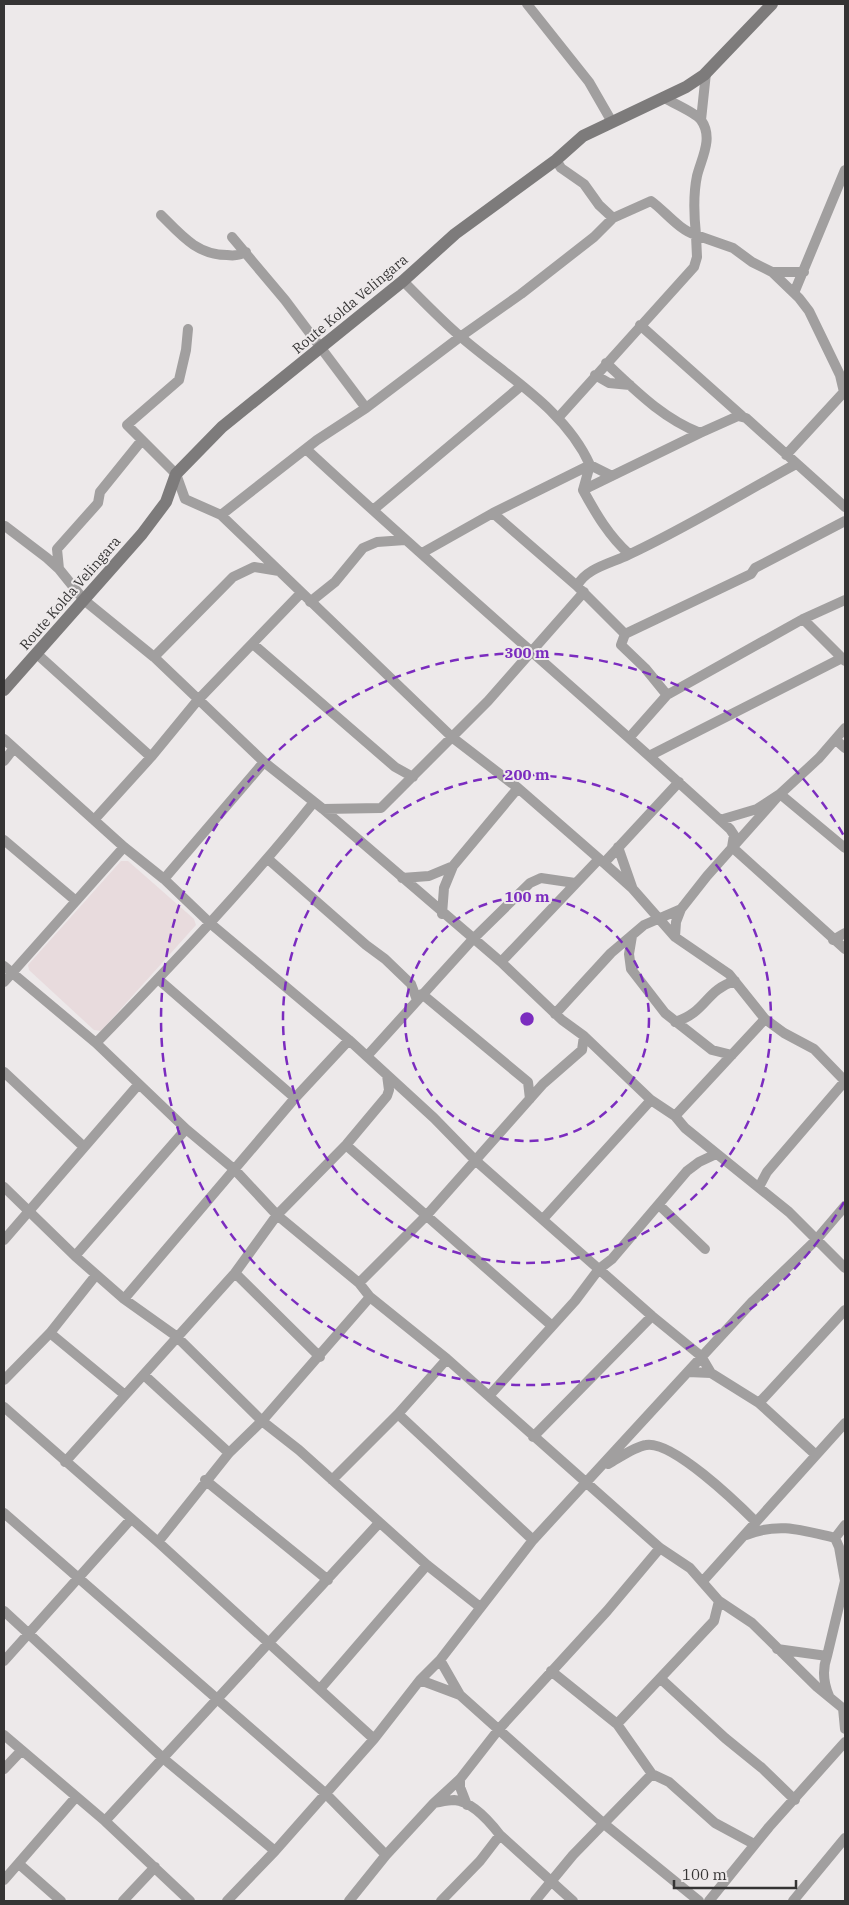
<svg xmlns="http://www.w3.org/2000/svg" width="849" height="1905" viewBox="0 0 849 1905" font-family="'IBM Plex Serif',serif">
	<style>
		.built { fill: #e8dbdd }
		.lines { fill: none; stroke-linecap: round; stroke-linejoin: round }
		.street { stroke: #a19f9f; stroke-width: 10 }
		.secondary { stroke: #7d7b7b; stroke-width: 12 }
		.ring { fill: none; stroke: #7b2cbf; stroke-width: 2.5; stroke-dasharray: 9 6 }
		.labels { text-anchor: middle; stroke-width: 4; stroke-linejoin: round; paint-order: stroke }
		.street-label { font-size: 14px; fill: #353434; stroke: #ede9ea }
		.centre { fill: #7b2cbf; stroke: #ede9ea; stroke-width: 2.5 }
		.ring-label { font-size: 15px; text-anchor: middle; font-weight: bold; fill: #7b2cbf; stroke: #ede9ea; stroke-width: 4; stroke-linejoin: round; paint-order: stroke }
	</style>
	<rect width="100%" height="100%" fill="#ede9ea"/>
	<!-- built -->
	<path class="built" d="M121,861H128L194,919L196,925L101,1031L94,1030L29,970L28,965Z"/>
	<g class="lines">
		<!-- street -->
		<path class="street" d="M527,4L589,82L612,122
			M664,98C673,103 696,113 701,120C714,138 701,159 697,176C693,195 694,216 696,235L733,248L752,262L772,272L799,298L809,311L840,375L844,392
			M701,120L706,73
			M556,160L561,168L584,184L599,205L613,218
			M161,215C181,235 197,255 227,255C234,256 239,256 246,252
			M232,237L285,300L366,408
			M772,272H804
			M403,281C422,300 441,320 461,337C506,376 565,409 590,465L583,490C596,514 609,536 629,554
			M794,293L845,170
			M640,325L742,416
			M188,329L186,350L179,380L127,425L176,474L185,499L221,515L453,738L518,788L604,863L632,888L675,937L729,974L765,1019L784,1033L814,1049L845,1081
			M606,363C635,390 662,418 700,433L738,416L746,418L845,507
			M595,375L609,383L630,385
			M306,449C445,578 590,701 730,829L734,835L732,847
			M786,455L844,392L845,393
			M583,490L700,433
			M373,510L521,386
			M493,513L577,586L625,634
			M221,515L317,440L366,408L460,337L521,294L594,237L613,218L651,201C665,211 679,230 696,235L697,257L694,267L558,418
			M5,526L47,558L59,569L84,600L154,657L264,762L323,809L501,962L562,1020L584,1036L651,1100L675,1116L685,1128L789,1212L845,1268
			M422,553L493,513L590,465L612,476
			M59,569L57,549L98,503L100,492L142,440
			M577,586C586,568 612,563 628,555C686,528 741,494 796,464
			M310,602L335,582L363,548L377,542L405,540
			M803,619L845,661
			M253,644L395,767L413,777
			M37,654L151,757
			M154,657L233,577L254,567L279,571
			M667,695L803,619L845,600
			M629,738L667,695L645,668L621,645L625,634L751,574L755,568L845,521
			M4,739L124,847L164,879L211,924L349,1040L434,1118L475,1160L652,1316L701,1356L711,1373
			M836,740L845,748
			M649,756L842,658
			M4,761L14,748
			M323,809L381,808L488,701L584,592
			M94,820L151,757L197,701L301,593
			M720,820L757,809L780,794L845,848
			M4,840L76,901
			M618,847L632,887
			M732,847L845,949
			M268,859L366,945L385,959L411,984L417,1000
			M604,863L679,782
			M402,878L429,876L453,866
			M164,879L264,762
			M442,914L444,888L453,866L518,788
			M632,936L629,954L631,969L665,1013L712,1050L732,1055
			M675,937L676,922L681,909L707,876L780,794L819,758L845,728
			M833,940L845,933
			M501,962L599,859
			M4,966L96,1043L186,1129L235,1170L277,1215L359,1283L370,1297L447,1359L660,1548L690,1568L719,1601L752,1623L817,1687L845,1710
			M158,979L295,1098
			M4,982L124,847
			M422,994L528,1082L530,1099
			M555,1014L611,953L644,925L681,909
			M675,1022C707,1012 705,990 735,981
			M96,1043C172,965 246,887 314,802
			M367,1056L473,939L530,883L541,878L575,883
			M4,1072L84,1147
			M675,1116L765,1019
			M346,1145L551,1325
			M4,1187L75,1256L124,1299L176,1336L262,1421L299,1450L427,1565L480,1607
			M759,1187L767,1172L845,1081
			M659,1205L705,1249
			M543,1219L651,1100
			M4,1240L138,1085
			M75,1256L186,1129
			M235,1273L320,1357
			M359,1283L426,1216L543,1084L582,1050L584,1036
			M124,1299L295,1098L349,1040
			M50,1333L125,1395
			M688,1372L711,1373L759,1403L816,1455
			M144,1375L229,1453
			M4,1380L50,1333L96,1275
			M489,1396L575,1301L599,1269L612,1259L687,1171L699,1162L716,1154
			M759,1403L845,1310
			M4,1407L158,1542L374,1739
			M398,1414L533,1540
			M533,1437L652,1316
			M65,1462L235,1273L277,1215L346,1145L387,1096L389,1090L387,1075
			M608,1464C619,1458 634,1447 646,1445C672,1440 737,1503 756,1522
			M205,1480L328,1580
			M332,1480L398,1414L447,1359
			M4,1513L326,1794L386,1855
			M746,1535C780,1522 801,1530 835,1538
			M158,1542L229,1453L262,1421L370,1297
			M703,1581L845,1423
			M4,1611L164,1759L275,1851
			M777,1649L827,1656L845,1581L839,1547L835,1538L845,1525
			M827,1656C822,1670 823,1682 829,1696
			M440,1660L460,1695L603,1823L699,1901
			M4,1661L131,1519
			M551,1671L617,1724L652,1774L669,1782L715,1823L754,1844
			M661,1679L725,1738L762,1768L795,1800
			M420,1680L460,1695
			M320,1689L427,1565
			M843,1708L845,1729
			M617,1724L714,1621L719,1601
			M4,1735L105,1821L190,1901
			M4,1769L21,1751
			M460,1779V1787L467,1805
			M434,1803C440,1802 448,1800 454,1800C472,1801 490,1822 500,1835L573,1901
			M105,1821L379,1523
			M19,1864L61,1901
			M4,1880L76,1797
			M123,1901L155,1867
			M227,1901L275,1851L374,1739L420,1680L440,1660L533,1540L753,1301L816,1240L845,1206
			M349,1901L386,1855L434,1803L460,1779L499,1729L607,1611L660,1548
			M441,1901L480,1861L500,1835
			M535,1901L573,1855L652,1774
			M709,1901L769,1827L845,1742
			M793,1901L845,1838"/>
		<!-- secondary -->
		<path class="secondary" d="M4,690L142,534L166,502L176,474L222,427L403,281L455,234L556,160L583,136L686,87L704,75L772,4"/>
	</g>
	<!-- distance rings -->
	<g class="ring">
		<circle cx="527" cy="1019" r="122"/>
		<circle cx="527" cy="1019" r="244"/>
		<path d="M844 1202A366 366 0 1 1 844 836"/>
	</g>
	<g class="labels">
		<!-- street labels -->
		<g class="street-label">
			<text transform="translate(350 304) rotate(-40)" y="5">Route Kolda Velingara</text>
			<text transform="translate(70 593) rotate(-49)" y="5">Route Kolda Velingara</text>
		</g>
	</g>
	<circle cx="527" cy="1019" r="8" class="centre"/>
	<g class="ring-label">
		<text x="527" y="658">300 m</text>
		<text x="527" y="780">200 m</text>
		<text x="527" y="902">100 m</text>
	</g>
	<!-- border -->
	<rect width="849" height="1905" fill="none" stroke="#353434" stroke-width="10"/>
	<!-- scale -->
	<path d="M674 1880v8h122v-8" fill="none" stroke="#353434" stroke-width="2.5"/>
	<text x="682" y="1880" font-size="15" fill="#353434" stroke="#ede9ea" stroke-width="4" paint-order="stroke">100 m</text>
</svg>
